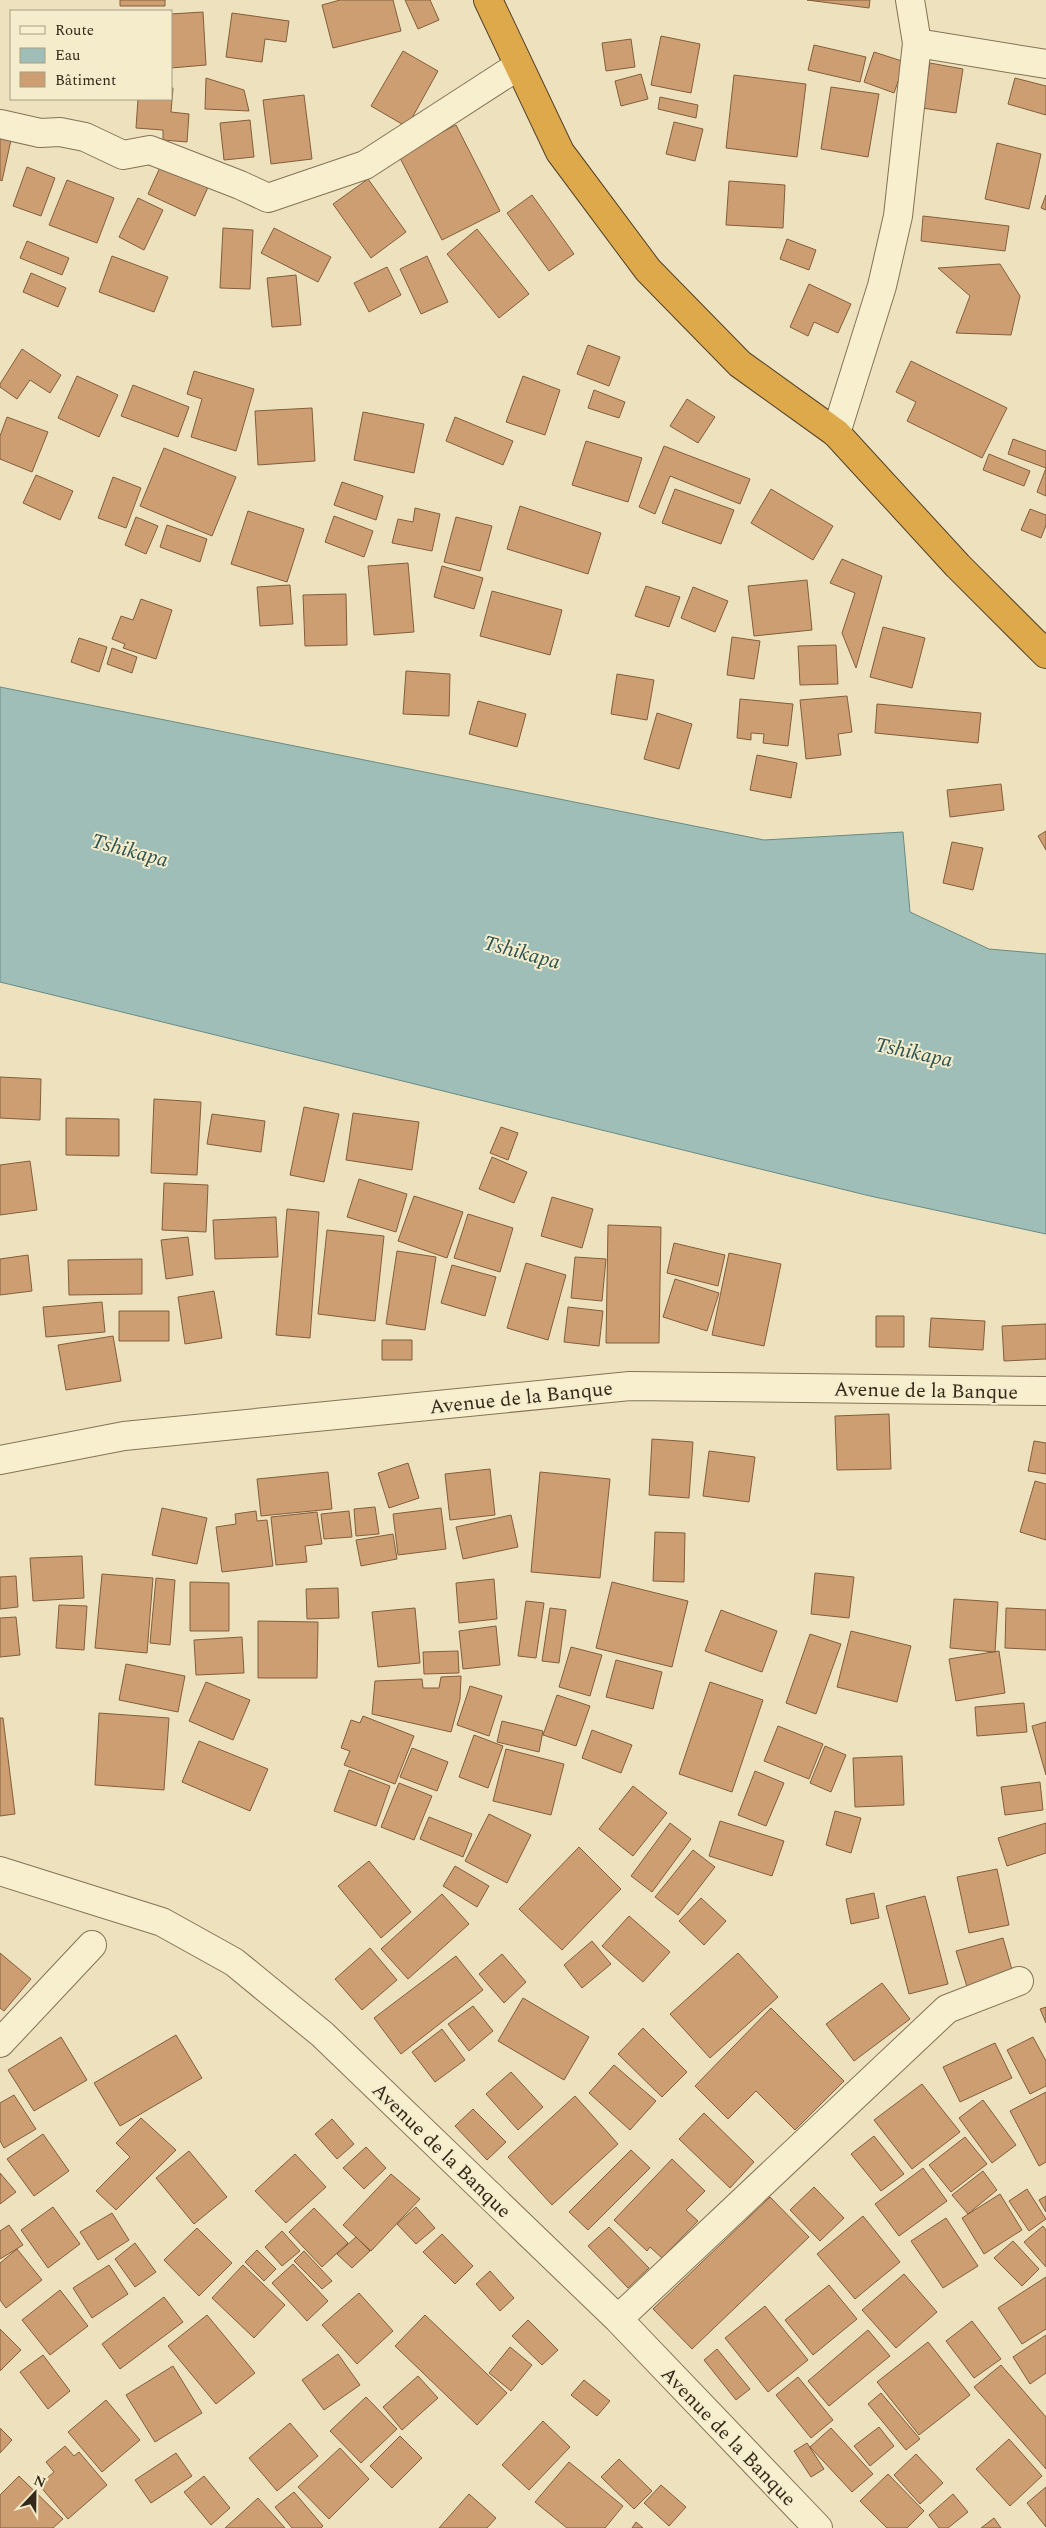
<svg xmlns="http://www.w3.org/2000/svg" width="1046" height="2528" viewBox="0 0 1046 2528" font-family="Spectral,serif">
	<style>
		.water { fill: #a0beb8; stroke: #688b85 }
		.building { fill: #cc9e72; stroke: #845e3c }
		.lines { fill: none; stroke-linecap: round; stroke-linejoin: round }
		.minor-casing { stroke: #857256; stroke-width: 30 }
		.highway-casing { stroke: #52402b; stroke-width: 30 }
		.minor { stroke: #f8efcf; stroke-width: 28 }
		.highway { stroke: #dea94b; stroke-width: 28 }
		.labels { text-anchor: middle; stroke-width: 4; stroke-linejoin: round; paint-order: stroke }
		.street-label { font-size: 20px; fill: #34291b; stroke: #f5eccc }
		.water-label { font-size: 21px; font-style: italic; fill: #2a5354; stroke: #f5eccc }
	</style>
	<rect width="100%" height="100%" fill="#ede2bd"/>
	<!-- water -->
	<path class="water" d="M0,687L764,840L903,832L910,912L989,949L1046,954V1234L870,1196L0,982Z"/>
	<!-- building -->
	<path class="building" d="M120,0H165V6H120Z
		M340,0H393L401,31L333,48L322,5Z
		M405,0H430L439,20L418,29Z
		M807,0H870L869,8Z
		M203,12L206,65L171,68V14Z
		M232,13L289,21L286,42L265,39L262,62L226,57Z
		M661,36L700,44L691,93L651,85Z
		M631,39L635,67L606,71L602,43Z
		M814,45L866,57L860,82L808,70Z
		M403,51L438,71L407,127L371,106Z
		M874,52L905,62L894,93L864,82Z
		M930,63L963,69L956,113L922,108Z
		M641,74L648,99L621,106L615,81Z
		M734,75L806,84L797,157L726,148Z
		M206,78L244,90L249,111L205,109Z
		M1015,78L1046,86V115L1008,104Z
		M831,87L879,94L868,157L821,149Z
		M171,88H173L171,112L189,114L187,142L163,140V130L136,128L138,99H171Z
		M304,95L312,159L271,164L263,100Z
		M660,97L698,105L696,118L658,109Z
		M250,120L254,157L224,160L220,123Z
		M674,122L703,129L695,161L666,154Z
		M456,125L500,211L442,240L398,154Z
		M0,138L11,140L2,181L0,180Z
		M997,143L1041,154L1029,209L985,199Z
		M162,163L209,185L195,216L148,194Z
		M27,167L55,178L41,216L13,206Z
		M368,179L406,232L371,258L333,204Z
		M67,180L114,198L97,243L49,225Z
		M729,181L785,185L783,228L726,225Z
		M532,195L574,254L549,271L507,213Z
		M1046,195V210L1041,208Z
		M138,198L163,210L144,250L119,237Z
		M923,216L1009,226L1005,251L921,241Z
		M223,228L253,230L250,289L220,288Z
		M274,228L331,257L318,282L261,253Z
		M477,229L529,294L499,318L447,254Z
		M787,239L816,250L809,270L780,259Z
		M27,241L69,258L62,275L20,258Z
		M112,256L168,277L154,312L99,292Z
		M427,256L448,302L421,314L400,269Z
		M1000,264L1020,296L1011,335L956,333L970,296L938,268Z
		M387,267L401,295L369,312L354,283Z
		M31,273L66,288L58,307L23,292Z
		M296,275L301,325L272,327L267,278Z
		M809,284L851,304L838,333L814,322L808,336L790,327Z
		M588,345L620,357L609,386L577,374Z
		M22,349L61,375L50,393L30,380L17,399L0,387V384Z
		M911,361L1007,408L982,458L907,421L916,402L896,392Z
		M194,371L254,389L236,451L191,437L202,399L187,394Z
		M77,376L118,395L99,437L58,418Z
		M523,376L560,390L545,435L506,422Z
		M133,385L189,407L178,437L121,416Z
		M594,390L625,402L619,418L588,408Z
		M687,399L715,417L698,443L670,426Z
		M312,408L315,461L258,465L255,411Z
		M363,412L424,424L414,473L354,460Z
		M7,417L48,432L32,472L0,459V436Z
		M455,417L513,441L503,465L446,441Z
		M1013,439L1046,451V496L1037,492L1046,468L1008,454Z
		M586,441L642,458L628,502L572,485Z
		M664,446L750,479L740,504L670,476L655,514L639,507Z
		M164,448L236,477L212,536L140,506Z
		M989,454L1030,471L1024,486L983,470Z
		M36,475L73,491L60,520L23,503Z
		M113,477L141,488L126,528L98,518Z
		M342,482L383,496L376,520L334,505Z
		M675,489L734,510L721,544L662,523Z
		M771,489L833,526L813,560L751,523Z
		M520,506L601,533L588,574L507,549Z
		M415,508L440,514L432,551L392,543L398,519L413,522Z
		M1030,509L1046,515V525L1041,538L1021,530Z
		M248,511L304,529L287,582L231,564Z
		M334,516L373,531L364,557L325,542Z
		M136,517L158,526L146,554L125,545Z
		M456,517L492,526L480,571L444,562Z
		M167,525L207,539L200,562L160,547Z
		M842,559L882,576L856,668L842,633L855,593L830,583Z
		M408,563L414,632L374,635L368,566Z
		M442,566L483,578L474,609L434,597Z
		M807,580L812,630L754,636L748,586Z
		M290,585L293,624L260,626L257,587Z
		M646,586L680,597L669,627L635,616Z
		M693,587L728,601L715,632L681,618Z
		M492,591L562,610L550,655L480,636Z
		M346,594L347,645L305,646L303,595Z
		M141,599L172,610L156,659L123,648L125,644L112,639L121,616L133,620Z
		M883,627L925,638L912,688L870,677Z
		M732,637L760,641L754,679L727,675Z
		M79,638L107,647L99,672L71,662Z
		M836,645L838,684L800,685L798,646Z
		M112,648L137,657L132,673L107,664Z
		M406,671L450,674L449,716L403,714Z
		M617,674L654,680L647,720L611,714Z
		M847,696L852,732L838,734L841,755L806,759L800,700Z
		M740,699L793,704L788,746L763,743L764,734L751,733V740L737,738Z
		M478,701L526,714L517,747L469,734Z
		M877,704L981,713L978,743L875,733Z
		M657,713L692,724L679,769L644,759Z
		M757,755L797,763L791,798L750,790Z
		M1001,784L1004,810L950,817L947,790Z
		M1046,831V850L1038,836Z
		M952,842L983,848L973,890L943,883Z
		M0,1077L41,1079L40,1120L0,1118Z
		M154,1099L201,1102L197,1175L151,1173Z
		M304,1107L339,1114L324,1182L290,1175Z
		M353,1113L419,1122L412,1170L346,1160Z
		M212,1114L265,1121L261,1152L207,1144Z
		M66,1118L119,1119V1156L66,1155Z
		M501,1127L518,1133L508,1160L490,1153Z
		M492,1157L527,1172L514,1203L479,1189Z
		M30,1161L37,1210L0,1215V1165Z
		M359,1179L407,1194L396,1232L347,1217Z
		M164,1183L208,1185L206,1232L162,1230Z
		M414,1196L463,1212L447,1258L398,1241Z
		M552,1197L593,1209L582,1248L541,1236Z
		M287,1209L319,1212L310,1338L276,1335Z
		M468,1214L513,1228L500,1272L454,1258Z
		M276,1217L278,1257L215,1259L213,1220Z
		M608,1225L661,1227L659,1343H606Z
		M327,1230L384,1236L375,1321L318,1314Z
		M188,1237L193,1275L166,1279L161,1240Z
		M674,1243L725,1255L718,1286L667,1273Z
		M397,1251L436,1257L425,1330L386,1324Z
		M729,1253L781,1264L764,1346L712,1335Z
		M28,1255L32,1291L0,1295V1259Z
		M575,1257L606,1259L602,1301L571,1298Z
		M142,1259V1294L69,1295L68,1260Z
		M526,1263L566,1275L548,1340L507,1328Z
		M452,1265L496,1277L485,1316L441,1303Z
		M675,1279L719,1293L707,1331L663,1317Z
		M214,1291L222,1338L185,1344L178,1297Z
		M102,1302L105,1332L46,1337L43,1307Z
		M568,1307L603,1311L599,1346L564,1342Z
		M119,1311H169V1341H119Z
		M876,1316H904V1347H876Z
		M931,1318L985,1321L983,1350L929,1347Z
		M1046,1324V1359L1004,1361L1002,1326Z
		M113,1336L121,1381L66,1390L58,1345Z
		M382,1340H412V1360H382Z
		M889,1414L891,1469L837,1470L835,1416Z
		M652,1439L693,1442L689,1498L649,1495Z
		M1034,1441L1046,1443V1474L1028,1471Z
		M709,1451L755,1457L749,1502L703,1496Z
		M408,1463L419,1498L389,1508L378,1473Z
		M490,1469L495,1515L450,1520L445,1474Z
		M328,1472L332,1509L261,1516L257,1479Z
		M540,1472L610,1479L600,1578L531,1572Z
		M1035,1481L1046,1484V1540L1020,1532Z
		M375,1507L379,1534L356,1536L354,1509Z
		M162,1508L207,1518L197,1564L152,1555Z
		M441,1508L446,1549L398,1555L393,1514Z
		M256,1511L257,1521L267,1520L273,1566L222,1572L216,1527L236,1524L235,1514Z
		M349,1511L352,1537L324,1539L321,1514Z
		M317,1512L322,1544L305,1546L307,1562L276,1565L271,1517Z
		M511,1515L518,1547L463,1559L456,1527Z
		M655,1532L685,1533L684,1582L653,1581Z
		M393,1534L397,1559L361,1566L356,1540Z
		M82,1556L84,1598L33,1601L30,1558Z
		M815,1573L854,1577L849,1618L811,1614Z
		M102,1574L153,1578L147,1653L95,1648Z
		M16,1576L18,1607L0,1609V1577Z
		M156,1578L175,1580L170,1645L150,1643Z
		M494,1579L497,1619L459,1623L456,1583Z
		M190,1582L229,1583V1631H190Z
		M612,1582L688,1601L672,1667L596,1648Z
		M338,1588L339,1618L307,1619L306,1589Z
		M954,1599L998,1602L995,1652L950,1648Z
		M526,1601L544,1603L536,1658L518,1656Z
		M59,1605L87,1606L84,1650L56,1648Z
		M415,1608L420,1663L378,1667L372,1612Z
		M550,1608L566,1610L559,1663L542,1661Z
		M1006,1608L1046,1610V1650L1005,1648Z
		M721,1610L777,1631L762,1672L705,1651Z
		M16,1617L20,1655L0,1657V1618Z
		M258,1621L318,1622L317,1678H258Z
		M496,1626L500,1665L463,1669L459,1631Z
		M851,1631L911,1646L897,1702L837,1687Z
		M810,1634L841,1644L816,1714L786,1703Z
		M242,1637L244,1673L196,1675L194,1640Z
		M571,1647L602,1655L590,1696L559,1687Z
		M458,1651L459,1673L424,1674L423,1652Z
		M999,1651L1005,1693L956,1701L949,1659Z
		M616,1660L662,1672L653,1709L606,1697Z
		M126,1664L185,1676L178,1712L119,1700Z
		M461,1676L460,1699L451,1732L372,1714L375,1681L422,1679L423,1688H439L441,1677Z
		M206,1682L250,1700L233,1740L189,1721Z
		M710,1682L763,1700L732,1792L679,1774Z
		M470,1686L502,1696L489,1736L457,1725Z
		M557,1695L590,1706L576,1746L543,1735Z
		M1024,1703L1027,1732L977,1736L975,1707Z
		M99,1713L169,1718L164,1790L95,1785Z
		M363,1716L414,1736L395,1784L344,1765L350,1751L341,1748L351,1720L360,1723Z
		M0,1718H3L15,1814L0,1816Z
		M502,1721L543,1731L539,1752L497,1742Z
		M1046,1722V1775L1032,1726Z
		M778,1726L823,1744L809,1779L764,1761Z
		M592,1730L632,1745L621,1773L582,1758Z
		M474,1735L503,1746L488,1788L459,1777Z
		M199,1741L268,1769L250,1811L182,1782Z
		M825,1746L846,1755L831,1792L810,1783Z
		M412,1748L448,1762L437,1791L400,1777Z
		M506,1749L564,1764L551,1815L493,1801Z
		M902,1756L904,1805L855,1807L853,1758Z
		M349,1770L390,1786L376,1826L334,1811Z
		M755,1771L784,1783L766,1826L738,1815Z
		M1040,1782L1043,1810L1005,1815L1001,1787Z
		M399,1783L432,1796L414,1840L381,1827Z
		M633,1786L667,1813L633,1856L599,1829Z
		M835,1811L861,1818L851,1853L826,1845Z
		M489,1814L531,1835L507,1883L465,1861Z
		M429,1817L472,1834L463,1857L420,1839Z
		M720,1821L784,1841L772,1876L709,1856Z
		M670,1823L691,1839L652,1892L631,1876Z
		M1046,1823V1853L1007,1866L998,1838Z
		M579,1847L621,1889L562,1950L519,1909Z
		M693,1850L715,1867L678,1915L655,1897Z
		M369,1861L411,1912L381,1938L338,1886Z
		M455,1866L489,1886L477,1907L443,1886Z
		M997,1869L1009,1925L969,1933L957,1877Z
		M874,1893L879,1918L851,1924L846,1899Z
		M442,1894L469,1924L408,1979L381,1949Z
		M925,1896L948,1984L909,1994L886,1906Z
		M701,1898L726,1921L704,1945L679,1921Z
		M629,1916L670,1952L643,1982L602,1946Z
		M1003,1938L1014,1977L968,1990L956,1951Z
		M592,1941L611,1964L582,1988L564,1965Z
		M370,1948L397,1980L362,2010L335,1979Z
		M0,1953L31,1979L4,2011L0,2008Z
		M738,1953L778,1997L710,2058L670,2014Z
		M502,1954L526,1982L504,2003L479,1974Z
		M456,1956L483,1990L401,2054L374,2018Z
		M882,1983L910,2019L854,2061L826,2024Z
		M523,1998L589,2037L564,2080L498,2041Z
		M473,2006L493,2031L469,2051L448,2024Z
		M1046,2007V2023L1040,2009Z
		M771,2008L844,2081L795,2130L756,2091L728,2119L695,2086Z
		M643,2028L687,2072L662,2097L618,2054Z
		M442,2029L465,2060L435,2082L412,2052Z
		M176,2035L202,2078L120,2126L94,2083Z
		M61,2037L87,2080L34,2111L8,2070Z
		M1033,2037L1046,2061V2086L1030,2094L1007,2050Z
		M995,2043L1012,2078L960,2102L943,2067Z
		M614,2065L656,2101L630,2130L589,2093Z
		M511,2072L543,2107L518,2130L486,2094Z
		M922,2084L960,2132L912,2169L874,2120Z
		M1046,2092V2162L1039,2166L1010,2111Z
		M14,2095L36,2129L4,2148L0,2141V2103Z
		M575,2096L618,2144L552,2205L508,2157Z
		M983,2100L1016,2145L992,2163L959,2118Z
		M473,2109L506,2142L487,2160L455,2126Z
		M704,2113L754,2162L730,2188L679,2139Z
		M141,2118L176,2150L116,2210L96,2191L130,2157L116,2143Z
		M332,2119L354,2144L337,2159L315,2134Z
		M43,2134L69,2171L34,2196L7,2159Z
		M874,2136L904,2174L881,2191L851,2154Z
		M965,2137L987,2164L951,2192L929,2165Z
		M366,2147L386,2168L364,2189L343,2168Z
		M631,2150L650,2168L588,2230L569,2212Z
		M189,2151L227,2197L194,2224L156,2178Z
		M295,2154L326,2187L286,2223L255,2191Z
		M672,2159L705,2191L686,2210L698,2221L662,2258L650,2247L647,2251L614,2220Z
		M923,2168L947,2201L899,2236L875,2204Z
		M983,2171L997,2190L968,2214L952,2195Z
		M0,2173L16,2192L0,2204Z
		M391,2174L420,2199L371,2251L343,2225Z
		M814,2187L844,2218L820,2241L790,2210Z
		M1027,2189L1046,2219L1029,2231L1009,2201Z
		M1000,2194L1022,2230L984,2254L962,2218Z
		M1046,2196V2212L1039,2200Z
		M770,2197L809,2237L692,2349L653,2309Z
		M53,2207L80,2244L48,2268L21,2230Z
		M416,2207L435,2228L416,2244L397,2224Z
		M314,2208L348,2243L322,2267L289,2232Z
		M112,2213L129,2240L98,2260L80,2232Z
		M863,2216L900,2262L855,2299L817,2254Z
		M946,2218L978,2266L943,2288L911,2241Z
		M9,2225L23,2245L0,2259V2231Z
		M1043,2226L1046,2230V2267L1024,2242Z
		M609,2227L649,2268L628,2288L588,2246Z
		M197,2228L232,2263L199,2296L164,2260Z
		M282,2231L300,2251L282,2266L265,2247Z
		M442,2234L473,2266L455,2284L423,2252Z
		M356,2237L370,2251L352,2268L337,2254Z
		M1013,2241L1039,2269L1022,2286L994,2258Z
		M135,2243L156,2272L135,2287L115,2259Z
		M17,2249L42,2280L6,2308L0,2300V2263Z
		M257,2250L276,2269L264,2281L245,2262Z
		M304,2251L332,2281L322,2289L294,2261Z
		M293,2264L328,2301L307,2321L272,2283Z
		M109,2265L128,2294L92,2318L73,2288Z
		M243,2265L285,2305L254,2338L212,2298Z
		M490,2271L514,2298L500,2311L476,2284Z
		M904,2274L937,2312L896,2348L862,2310Z
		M1046,2277V2329L1022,2344L998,2308Z
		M829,2285L857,2319L813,2355L785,2320Z
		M60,2290L88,2326L50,2355L22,2320Z
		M359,2293L393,2331L357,2364L322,2325Z
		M164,2297L183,2322L120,2369L102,2344Z
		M765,2306L808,2360L768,2392L725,2338Z
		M207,2315L255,2373L216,2404L168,2346Z
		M425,2315L507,2393L477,2425L395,2346Z
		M528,2320L558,2350L542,2365L512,2336Z
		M972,2321L1001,2359L974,2378L946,2341Z
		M0,2329L21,2350L0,2371Z
		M868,2330L890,2356L829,2406L808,2381Z
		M1046,2335V2373L1030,2384L1013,2357Z
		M928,2342L970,2395L919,2435L877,2382Z
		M510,2347L532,2365L511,2391L489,2373Z
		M717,2349L750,2389L736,2400L704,2360Z
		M338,2354L360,2385L324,2410L302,2380Z
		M43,2355L70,2391L48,2409L20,2372Z
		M1001,2365L1046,2417V2469L974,2387Z
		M173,2366L202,2413L155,2442L126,2395Z
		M418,2376L438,2398L402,2430L383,2407Z
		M798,2377L833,2420L811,2438L776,2395Z
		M584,2380L610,2401L597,2416L571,2395Z
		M881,2393L920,2439L906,2450L868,2404Z
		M366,2397L397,2429L361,2463L330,2431Z
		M106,2400L140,2440L102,2472L68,2432Z
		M543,2421L570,2447L529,2490L502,2465Z
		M290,2423L318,2456L277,2491L249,2458Z
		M879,2427L894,2446L870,2466L854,2446Z
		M0,2428L12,2440L0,2453Z
		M831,2428L873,2474L852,2492L810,2447Z
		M400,2436L422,2458L392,2488L370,2466Z
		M1009,2439L1042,2476L1010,2506L976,2469Z
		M807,2443L824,2469L811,2477L794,2451Z
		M65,2446L74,2456L79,2452L107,2485L68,2519L39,2485L54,2472L46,2462Z
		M340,2448L369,2479L329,2519L298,2487Z
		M176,2453L192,2476L151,2503L135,2480Z
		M916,2454L943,2483L920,2504L894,2475Z
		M619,2459L652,2491L634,2509L601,2477Z
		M569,2462L623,2506L605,2528H567L535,2502Z
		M888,2474L924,2511L907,2528H887L860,2501Z
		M19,2476L63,2519L53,2528H0V2495Z
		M204,2476L230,2508L211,2525L184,2492Z
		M661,2485L686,2507L669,2526L644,2503Z
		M1046,2487V2527L1027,2503Z
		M294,2492L323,2526L321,2528H292L275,2507Z
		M469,2494L496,2518L487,2528H439Z
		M953,2494L968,2512L948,2528H939L929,2515Z
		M258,2498L285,2528H225Z
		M994,2518L1001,2528H981Z
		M636,2522L643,2528H632Z"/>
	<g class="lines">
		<defs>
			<path id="minor" d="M917,43L1046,64
				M0,124L40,133L60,132L85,137L123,155L150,150L240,185L268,198L365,165L518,66
				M836,433L882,286L898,216L917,43L910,0
				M0,1460L124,1436L630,1386L1046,1391
				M0,1871L162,1922L234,1962L322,2034L618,2319L818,2528
				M0,2043L92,1945
				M618,2319L947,2009L1019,1981"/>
			<path id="highway" d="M488,0L560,152L648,270L740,364L836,433L958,566L1046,654"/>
		</defs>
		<!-- minor casing -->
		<use href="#minor" class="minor-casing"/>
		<!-- highway casing -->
		<use href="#highway" class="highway-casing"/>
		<!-- minor -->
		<use href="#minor" class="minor"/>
		<!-- highway -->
		<use href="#highway" class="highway"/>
	</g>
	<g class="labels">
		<!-- street labels -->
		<g class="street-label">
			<text transform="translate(926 1390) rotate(1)" y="7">Avenue de la Banque</text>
			<text transform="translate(521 1397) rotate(-6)" y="7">Avenue de la Banque</text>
			<text transform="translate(442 2150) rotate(44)" y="7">Avenue de la Banque</text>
			<text transform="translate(729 2436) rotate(46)" y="7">Avenue de la Banque</text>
		</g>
		<!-- water labels -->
		<g class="water-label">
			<text transform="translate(130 850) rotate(15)" y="7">Tshikapa</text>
			<text transform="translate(522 952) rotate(15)" y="7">Tshikapa</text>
			<text transform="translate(914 1052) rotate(12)" y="7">Tshikapa</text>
		</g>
	</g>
	<!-- legend -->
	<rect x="10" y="10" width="162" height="90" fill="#f5eccc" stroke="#a89e85"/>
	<rect x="20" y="26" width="25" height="8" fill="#f8efcf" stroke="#a89e85"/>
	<text x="55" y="35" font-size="15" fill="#34291b">Route</text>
	<rect x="20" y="48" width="25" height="15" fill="#a0beb8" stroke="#a89e85"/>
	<text x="55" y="60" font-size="15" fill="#34291b">Eau</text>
	<rect x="20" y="72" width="25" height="15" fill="#cc9e72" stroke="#a89e85"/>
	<text x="55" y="85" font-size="15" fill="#34291b">Bâtiment</text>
	<!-- north arrow -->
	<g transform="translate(35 2493) rotate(22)" stroke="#f5eccc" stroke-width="4" paint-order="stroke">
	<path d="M0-4L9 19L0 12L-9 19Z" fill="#34291b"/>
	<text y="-8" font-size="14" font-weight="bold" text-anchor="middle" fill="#34291b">N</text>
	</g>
</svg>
